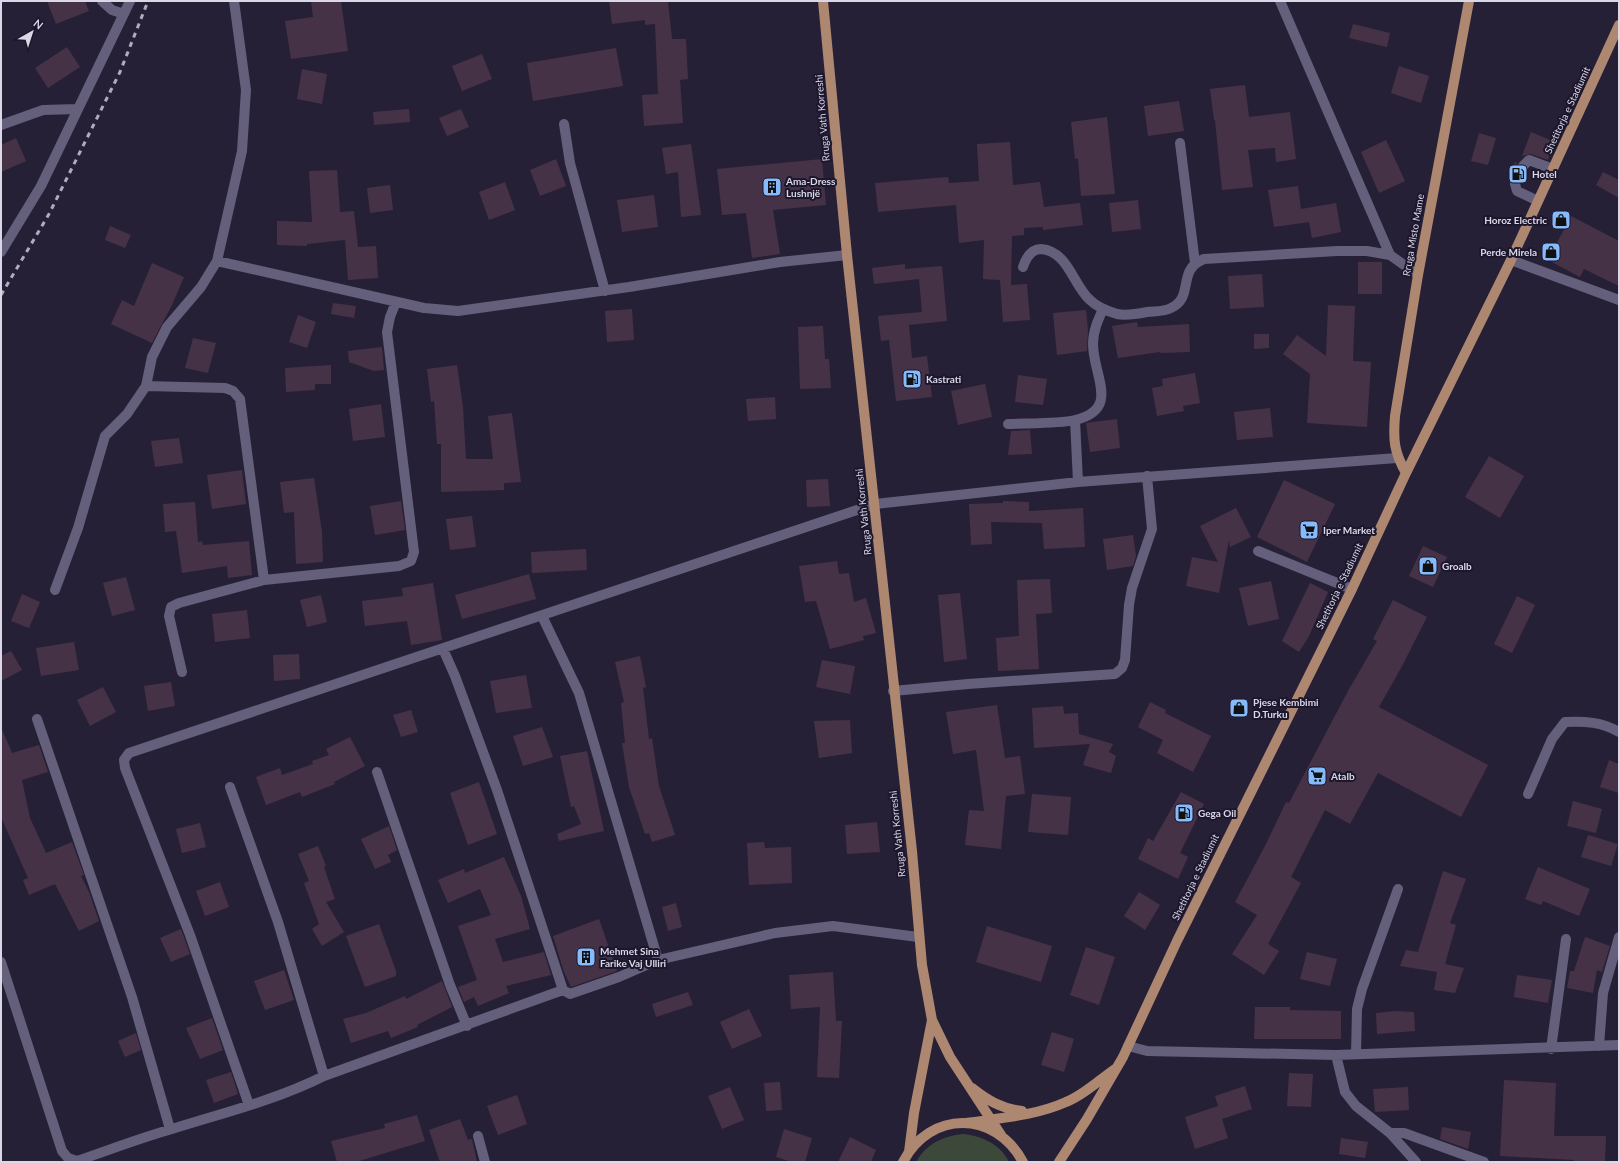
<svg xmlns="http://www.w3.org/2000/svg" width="1620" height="1163" viewBox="0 0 1620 1163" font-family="Lato,sans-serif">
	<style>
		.green { fill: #3c493a }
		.building { fill: #463246 }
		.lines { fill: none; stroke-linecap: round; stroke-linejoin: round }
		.minor-tunnel { stroke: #413b51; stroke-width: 10; stroke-dasharray: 10 5; stroke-linecap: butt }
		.minor { stroke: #645f7a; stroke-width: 10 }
		.major { stroke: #ae8770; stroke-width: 10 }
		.rail { stroke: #afacbd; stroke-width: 3; stroke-dasharray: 5 5; stroke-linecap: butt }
		.labels { text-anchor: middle; stroke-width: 4; stroke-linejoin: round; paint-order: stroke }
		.street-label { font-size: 10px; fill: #dad7e7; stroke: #1c172d }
		.poi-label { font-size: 10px; font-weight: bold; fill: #dad7e7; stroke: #1c172d; text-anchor: start }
	</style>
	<rect width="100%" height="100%" fill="#262037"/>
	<!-- green -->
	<path class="green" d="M963,1134C982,1136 1000,1144 1009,1162H916C926,1144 943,1136 963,1134Z"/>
	<!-- building -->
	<path class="building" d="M47,1H85L89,11L56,24Z
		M311,1H341L348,51L291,59L285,21L313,17Z
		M609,1H668L672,39H686L688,79L680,80L683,123L644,126L642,95L658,94L655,24L645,25V20L612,24Z
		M1353,24L1390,33L1387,47L1349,38Z
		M67,47L80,67L48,88L35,68Z
		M616,48L623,86L533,101L527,63Z
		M482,54L492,79L462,91L452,66Z
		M1399,66L1429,76L1421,103L1391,93Z
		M302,69L327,74L322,104L297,99Z
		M1245,85L1249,117L1290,112L1296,159L1276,162L1275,148L1248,150L1253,187L1222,190L1215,120H1214L1210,89Z
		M1179,101L1184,131L1148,136L1144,106Z
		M409,109L410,122L374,125L373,112Z
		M461,109L469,127L447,136L439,118Z
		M1107,117L1115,194L1081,196L1078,158L1075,159L1071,122Z
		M1531,132L1555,142L1548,160L1531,154L1522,156Z
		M1479,133L1496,138L1488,165L1471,161Z
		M16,138L26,161L1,172V145Z
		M1386,140L1405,181L1379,193L1361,152Z
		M1010,142L1013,185L1040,182L1044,207L1080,203L1083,225L1043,230V227L1024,228V235L1012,236L1011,285L1027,284L1030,320L1003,322L1000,280L983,279L984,240L959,243L956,205L878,212L875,183L948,177L949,183L979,181L977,144Z
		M691,144L701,215L681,217L678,172L666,174L662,148Z
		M556,159L566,186L540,196L530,170Z
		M822,159L826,205L773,210L780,254L752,258L746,213L722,215L717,169Z
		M1515,162L1517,163L1519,171L1522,172L1527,171L1522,183L1516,178L1509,182V177Z
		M337,170L340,212L354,211L358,247L376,246L378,278L348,280L345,240L307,244V246L277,245V221L312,222L309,171Z
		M1603,172L1619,180V198L1596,185Z
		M505,182L515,210L489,220L479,192Z
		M390,185L393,210L370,213L367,188Z
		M1298,186L1301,209L1336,203L1341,232L1312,238L1309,222L1274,227L1268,190Z
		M654,195L658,227L622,232L617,200Z
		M1138,200L1141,229L1112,232L1109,203Z
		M1571,216L1619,241V286L1584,269L1580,277L1548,260Z
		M110,226L131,235L125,248L105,240Z
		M1358,262H1382V294H1358Z
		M152,263L184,277L172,305L152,343L111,324L122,300L134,306Z
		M905,264V269L942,266L947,321L909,325L912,358L927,356L932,397L896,401L889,340L881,341L878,316L922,312L919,279L874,284L872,268Z
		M1262,274L1264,307L1230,309L1228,276Z
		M333,303L356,306L354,318L331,314Z
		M1328,305L1355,306L1353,361L1371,362L1367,427L1307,423L1310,374L1283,354L1297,335L1326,356Z
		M632,309L634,340L607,342L605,311Z
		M1086,310L1088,330L1087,351L1057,355L1053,313Z
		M298,315L316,322L307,348L289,342Z
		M1137,322L1138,327L1189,324L1190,352L1160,353V352L1118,358L1112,326Z
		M823,326L825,359H829L831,388L800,389L798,327Z
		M1254,334H1269V348L1254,349Z
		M193,338L216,343L208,373L185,368Z
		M382,347L384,370L374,371L349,362L348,351Z
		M331,365V384H315V390L286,392L285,368Z
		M457,365L463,407L466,459H493L488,416L512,413L521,482L504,483V490L441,492V444H437L434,401L431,402L427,369Z
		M1195,373L1200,403L1183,406L1184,411L1157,416L1152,388L1163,386L1162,379Z
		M1018,375L1047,379L1043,405L1015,402Z
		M985,384L992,417L958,425L951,391Z
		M775,397L776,419L748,421L746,399Z
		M381,404L385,437L353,441L349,409Z
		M1270,408L1273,437L1237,440L1234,412Z
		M1117,419L1120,448L1090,452L1086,423Z
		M1030,430L1032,454L1008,455L1011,431Z
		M179,438L183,463L155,467L151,441Z
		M1489,456L1524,476L1500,518L1465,497Z
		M242,470L246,504L212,509L207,475Z
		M314,478L322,532L323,562L296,564L294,512L284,513L280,482Z
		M828,479L830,506L807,507L806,480Z
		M1284,480L1335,504L1307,562L1257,537Z
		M401,501L405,530L375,535L370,506Z
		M1003,501L1029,502V511L1083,508L1085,547L1044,549L1042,523L991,522L992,544L971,545L969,504L1003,503Z
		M195,502L198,542L202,541L203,545L249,541L252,575L228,578L227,566L182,573L176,531L165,532L163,504Z
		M1236,508L1251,537L1230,547L1229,540L1219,593L1186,586L1192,557L1218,562L1200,526Z
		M472,516L476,547L450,550L446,519Z
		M1133,535L1136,556L1133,566L1107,570L1103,539Z
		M1423,546L1447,557L1433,587L1409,576Z
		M586,549L587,570L532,573L531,552Z
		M837,561L839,574L849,573L854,602L866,598L876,633L863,636L864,640L830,649L816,601L805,602L799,566Z
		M529,574L536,599L462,619L455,595Z
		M126,577L135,610L112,616L103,583Z
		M1050,579L1052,613L1036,614L1039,669L998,671L996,638L1019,636L1017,580Z
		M1271,581L1279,619L1248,626L1239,588Z
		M433,583L442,640L411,645L407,621L365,626L362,601L403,596L402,588Z
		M1310,583L1328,592L1309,636L1299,652L1282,641Z
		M960,593L967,659L944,662L938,595Z
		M22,594L40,602L29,628L11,621Z
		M321,595L327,622L307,627L300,600Z
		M1517,596L1535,605L1512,653L1494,644Z
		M1393,600L1427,617L1401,668L1379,707L1488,765L1461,817L1378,773L1350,824L1325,810L1291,877L1301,883L1268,944L1279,951L1264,975L1232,954L1257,915L1235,902L1265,846L1286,802L1289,803L1348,691L1377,641L1373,639Z
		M247,610L250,638L215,642L212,614Z
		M74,642L79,670L41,676L36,648Z
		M11,651L22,670L1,681V656Z
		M299,654L300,679L274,681L273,655Z
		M640,656L646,687L643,688L649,739L652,738L659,786L675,835L652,842L649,833L645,834L629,787L622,743H625L621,703L624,702L615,662Z
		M822,660L855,666L850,694L816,687Z
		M526,675L532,708L496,713L490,681Z
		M171,682L175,706L148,711L144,686Z
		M103,687L116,712L90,726L77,700Z
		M1150,702L1166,710L1165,713L1211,736L1193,772L1157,753L1163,740L1138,727Z
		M997,705L1005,758L1020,756L1025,794L1006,796L1001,849L965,845L969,810L984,811L976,750L953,754L946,712Z
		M1063,706L1064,714L1078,713L1079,734L1113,744L1109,752L1116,756L1111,773L1083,765L1090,744L1034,748L1032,708Z
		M411,710L418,732L401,737L393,715Z
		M850,720L852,753L819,758L814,721Z
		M1,727L12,753L39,745L48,772L22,780L30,818L46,853L72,842L84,875L81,876L89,892L99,921L79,931L55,884L29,895L23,880L28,878L1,817Z
		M542,727L553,757L523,766L513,736Z
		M350,737L365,766L334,782L335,784L302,797L300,792L266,805L256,777L280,768L282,775L313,764L312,761L329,755L326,749Z
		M587,751L604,831L559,841L557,834L581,824L574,806L571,807L560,756Z
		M1609,760L1619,764V793L1600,787Z
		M479,782L497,834L468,845L450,793Z
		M1181,792L1204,804L1180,853L1188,857L1178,879L1138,859L1148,838L1153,841Z
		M1032,794L1071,797L1068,835L1028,832Z
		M1573,801L1602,809L1596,833L1567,826Z
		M877,822L880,852L847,854L845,825Z
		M200,823L206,847L182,853L176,829Z
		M389,826L397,850L388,855L391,862L375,869L361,839Z
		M1588,835L1618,844L1611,866L1581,857Z
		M764,842L765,848L791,847L792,883L749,885L747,843Z
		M318,846L326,866L324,867L335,899L326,902L344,932L322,946L312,929L319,924L304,883L309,881L298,854Z
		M504,857L521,896L530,929L495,939L503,962L544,952L551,975L506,986L509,993L478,1006L474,997L464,1002L458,987L477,980L458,926L491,915L480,889L448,903L438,880L464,869L465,873Z
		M1538,867L1590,889L1579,916L1543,901L1541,905L1525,899Z
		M1443,871L1466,879L1450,923L1456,925L1445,964L1464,968L1455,993L1434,990L1437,972L1400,966L1406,950L1418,952Z
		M220,882L229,907L205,916L196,891Z
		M1139,892L1160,905L1145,930L1124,916Z
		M676,903L682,927L668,931L662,907Z
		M599,919L617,971L571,987L564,972L553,936Z
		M379,924L396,971V976L365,987L346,936Z
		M987,926L1052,946L1041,982L976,962Z
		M181,929L190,954L171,962L160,938Z
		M1585,937L1610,946L1602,972L1597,970L1593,993L1567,988L1570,971H1574Z
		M1086,947L1115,957L1099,1005L1070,995Z
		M1307,952L1337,959L1330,986L1300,979Z
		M284,970L294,1000L265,1010L254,981Z
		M833,972L836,1021H842L839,1078L817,1077L820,1007L791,1009L789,975Z
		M1517,975L1552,980L1548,1003L1514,997Z
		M442,981L452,1007L417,1025L418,1027L391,1038L388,1031L351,1043L343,1019L366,1013L405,996L406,999Z
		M688,992L693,1005L656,1017L652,1004Z
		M1255,1007H1290V1010L1341,1011V1039H1254Z
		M749,1009L762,1036L732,1049L720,1022Z
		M1395,1011L1414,1012L1415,1031L1377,1034L1376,1013Z
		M212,1018L223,1050L200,1059L186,1028Z
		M1052,1032L1074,1039L1064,1072L1041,1065Z
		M136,1033L141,1050L125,1057L118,1041Z
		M231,1072L238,1094L214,1103L206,1080Z
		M1289,1073L1313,1074L1311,1107L1287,1106Z
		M1504,1080L1556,1083L1554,1136H1606L1605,1162H1574V1160L1500,1156Z
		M780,1082L782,1110L766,1111L764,1083Z
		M1245,1086L1252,1109L1222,1119L1228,1138L1195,1149L1185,1117L1218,1106L1215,1096Z
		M730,1087L744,1120L722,1129L708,1096Z
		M1408,1087L1409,1110L1375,1112L1373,1089Z
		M517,1095L527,1124L498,1135L487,1106Z
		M417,1115L425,1141L356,1162H337L331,1141L385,1128L384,1124Z
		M460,1119L468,1140L472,1139L477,1162H440L429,1130Z
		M1442,1127L1471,1132L1468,1149L1440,1139Z
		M784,1129L812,1138L805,1162H792L776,1157Z
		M850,1137L876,1150L871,1162H838Z
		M1341,1138L1368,1142L1365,1158L1339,1154Z"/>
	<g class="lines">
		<!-- minor-tunnel -->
		<path class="minor-tunnel" d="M1515,184L1523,166"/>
		<!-- minor -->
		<path class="minor" d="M102,1L112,10L124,14
			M1280,1L1390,255
			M564,124L570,163L605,291
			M1,125L43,110L77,109
			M1180,143L1195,263
			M1523,166L1529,160L1553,169
			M1515,184L1517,191L1538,201
			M1,252L41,186L130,1
			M1511,260L1619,300
			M217,261L424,308L458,311L629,287L780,262L847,255
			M1023,267C1026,258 1031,249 1041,249C1068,251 1073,285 1090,300C1097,307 1107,311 1117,314C1126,316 1137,314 1147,312C1154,311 1164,312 1171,308C1195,297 1176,270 1204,259L1337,251H1367L1390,255L1418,275
			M146,386L225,388L233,391L240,399L264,580
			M1075,420L1078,482
			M1008,424C1026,423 1058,424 1075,420C1121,409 1093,376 1093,344C1093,331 1098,320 1103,309
			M1258,551L1352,589
			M55,590L78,528L105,436L127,414L146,386L152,357L167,327L201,287L217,261L242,151L246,90L234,1
			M542,616L579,693L658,960
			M443,649L455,676L497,790L563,990
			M182,672L169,616L171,607L179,603L264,580L399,566L411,561L414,552L387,332L390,317L396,302
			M893,691L968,684L1115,674L1122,668L1125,660L1129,605L1132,588L1152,529L1147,476
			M37,719L132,997L170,1129
			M377,772L450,985L467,1026
			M230,787L278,922L324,1076
			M1528,794L1552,739L1565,722C1585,721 1602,722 1619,732
			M1,962L62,1151L68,1158L77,1161C109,1150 140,1138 172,1129C223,1113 276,1100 324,1076L563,990L570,994L619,977L658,960L775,933L833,926L918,937
			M1128,1046L1147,1051L1336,1055L1619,1045
			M1599,1046L1603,993L1619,937
			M1551,1049L1566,939
			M1356,1054L1357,1009L1362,989L1398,889
			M1336,1055L1345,1092L1356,1106L1390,1133L1416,1162
			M249,1105L190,935L125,768L124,760L129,753L875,504L1078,482L1397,458
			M1390,1133H1404L1484,1162
			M478,1136L485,1162"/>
		<!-- major -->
		<path class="major" d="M823,1L847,255L912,851L922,965L932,1020L950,1057L1001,1135
			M1406,473C1394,452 1393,440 1395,416L1418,275L1469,1
			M972,1088C987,1100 1002,1109 1022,1111
			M966,1123C999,1118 1035,1116 1066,1102C1084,1095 1099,1080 1115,1069
			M909,1152L914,1113L932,1020
			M903,1162C930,1110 995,1110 1023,1162
			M1059,1162L1087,1119L1123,1057L1177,941L1352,589L1406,473L1511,260L1619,25"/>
		<!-- rail -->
		<path class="rail" d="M1,295L49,214L120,72L148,1"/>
	</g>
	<!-- icons -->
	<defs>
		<symbol id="fuel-square" viewBox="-11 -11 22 22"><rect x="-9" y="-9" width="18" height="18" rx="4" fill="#86bbfb" stroke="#1c172d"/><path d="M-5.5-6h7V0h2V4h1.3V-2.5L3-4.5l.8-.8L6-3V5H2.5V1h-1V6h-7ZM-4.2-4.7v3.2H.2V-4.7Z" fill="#111"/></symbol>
		<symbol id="building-square" viewBox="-11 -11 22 22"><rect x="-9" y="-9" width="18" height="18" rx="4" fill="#86bbfb" stroke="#1c172d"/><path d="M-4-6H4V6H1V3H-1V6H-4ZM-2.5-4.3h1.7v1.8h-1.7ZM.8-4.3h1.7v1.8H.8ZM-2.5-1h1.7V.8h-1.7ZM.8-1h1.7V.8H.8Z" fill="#111"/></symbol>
		<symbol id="shop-square" viewBox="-11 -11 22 22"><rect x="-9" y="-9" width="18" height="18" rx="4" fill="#86bbfb" stroke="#1c172d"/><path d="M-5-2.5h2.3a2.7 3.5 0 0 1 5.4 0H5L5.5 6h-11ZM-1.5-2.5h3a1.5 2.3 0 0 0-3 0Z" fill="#111"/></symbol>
		<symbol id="supermarket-square" viewBox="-11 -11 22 22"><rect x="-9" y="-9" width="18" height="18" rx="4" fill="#86bbfb" stroke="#1c172d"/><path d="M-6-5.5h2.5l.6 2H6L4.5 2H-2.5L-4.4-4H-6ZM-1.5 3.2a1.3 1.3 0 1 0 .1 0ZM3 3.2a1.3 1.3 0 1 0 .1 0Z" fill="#111"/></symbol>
	</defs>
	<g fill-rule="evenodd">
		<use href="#fuel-square" x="1507" y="163" width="22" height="22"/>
		<use href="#building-square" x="761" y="176" width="22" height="22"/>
		<use href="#shop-square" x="1550" y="209" width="22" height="22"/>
		<use href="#shop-square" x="1540" y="241" width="22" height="22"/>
		<use href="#fuel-square" x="901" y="368" width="22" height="22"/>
		<use href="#supermarket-square" x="1298" y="519" width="22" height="22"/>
		<use href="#shop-square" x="1417" y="555" width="22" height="22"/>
		<use href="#shop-square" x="1228" y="697" width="22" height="22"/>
		<use href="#supermarket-square" x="1306" y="765" width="22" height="22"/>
		<use href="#fuel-square" x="1173" y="802" width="22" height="22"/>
		<use href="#building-square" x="575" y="946" width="22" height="22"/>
	</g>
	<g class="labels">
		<!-- street labels -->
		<g class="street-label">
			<text transform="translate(1567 110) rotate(-65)" y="4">Shetitorja e Stadiumit</text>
			<text transform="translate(822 118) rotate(-95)" y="4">Rruga Vath Korreshi</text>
			<text transform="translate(1413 235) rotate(-80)" y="4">Rruga Misto Mame</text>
			<text transform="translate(863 512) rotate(-96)" y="4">Rruga Vath Korreshi</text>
			<text transform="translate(1339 586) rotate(-64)" y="4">Shetitorja e Stadiumit</text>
			<text transform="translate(897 834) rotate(-96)" y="4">Rruga Vath Korreshi</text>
			<text transform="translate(1195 877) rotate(-64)" y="4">Shetitorja e Stadiumit</text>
		</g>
		<!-- poi labels -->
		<g class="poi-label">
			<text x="1532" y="178">Hotel</text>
			<text x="786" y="185">Ama-Dress<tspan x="786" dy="12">Lushnjë</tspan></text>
			<text x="1547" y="224" text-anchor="end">Horoz Electric</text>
			<text x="1537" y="256" text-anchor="end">Perde Mirela</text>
			<text x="926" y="383">Kastrati</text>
			<text x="1323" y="534">Iper Market</text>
			<text x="1442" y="570">Groalb</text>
			<text x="1253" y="706">Pjese Kembimi<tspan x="1253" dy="12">D.Turku</tspan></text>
			<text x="1331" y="780">Atalb</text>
			<text x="1198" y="817">Gega Oil</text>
			<text x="600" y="955">Mehmet Sina<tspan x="600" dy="12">Farike Vaj Ulliri</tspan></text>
		</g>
	</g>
	<!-- border -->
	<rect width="1620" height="1163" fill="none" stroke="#dad7e7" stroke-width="4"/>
	<!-- north arrow -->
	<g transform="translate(32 32) rotate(39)" stroke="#1c172d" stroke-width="3" paint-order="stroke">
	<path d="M0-3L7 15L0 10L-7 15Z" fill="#dad7e7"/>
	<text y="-6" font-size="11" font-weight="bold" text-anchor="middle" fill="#dad7e7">N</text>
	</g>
</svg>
